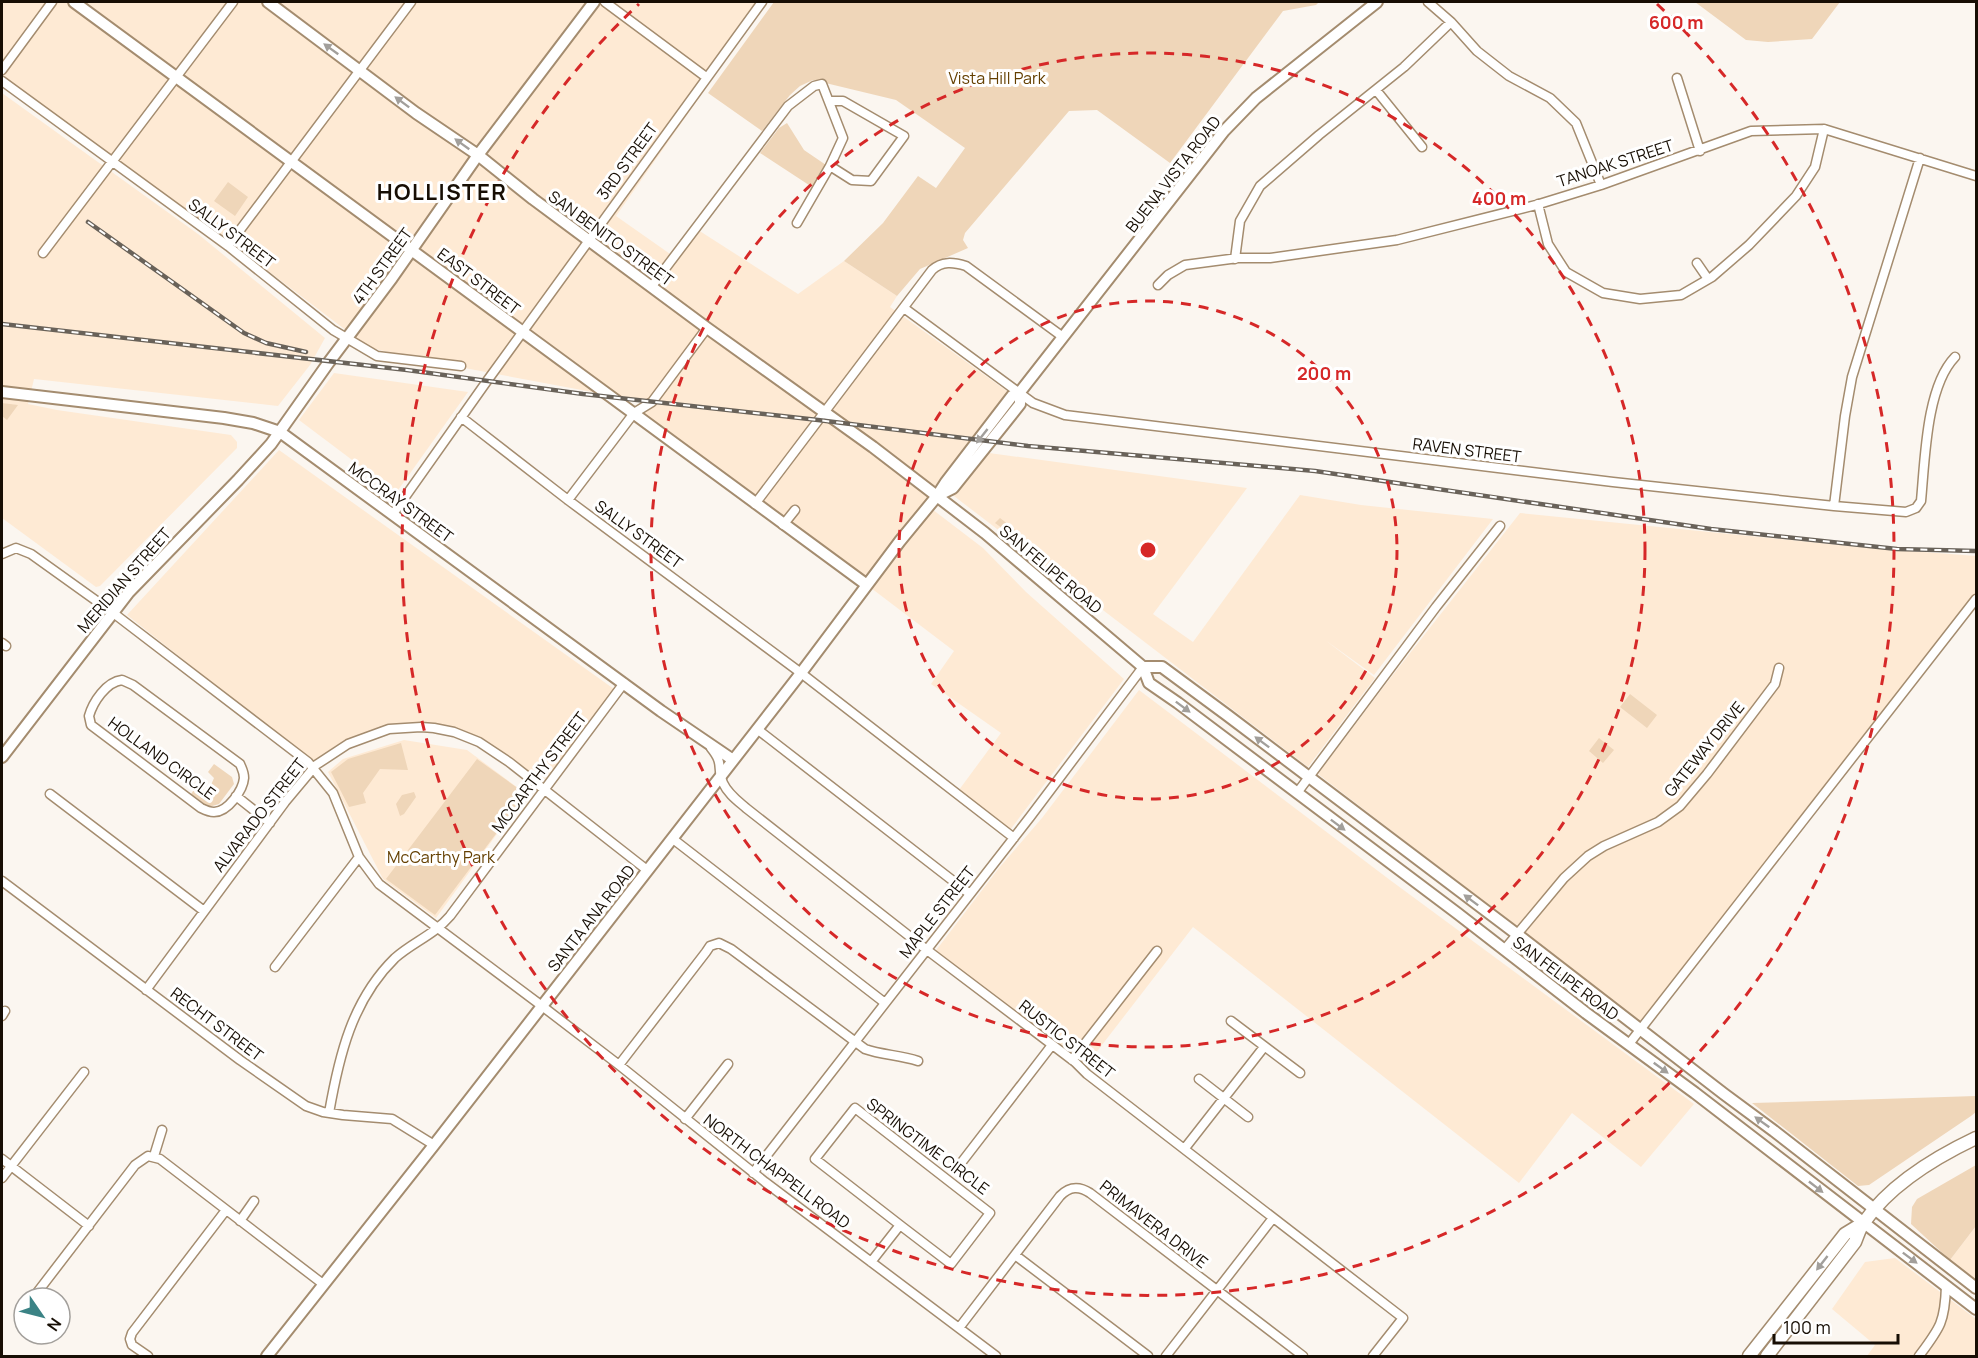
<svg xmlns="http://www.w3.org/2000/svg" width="1978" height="1358" viewBox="0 0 1978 1358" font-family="Manrope,sans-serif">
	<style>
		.built { fill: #feead4 }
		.green { fill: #efd6b9 }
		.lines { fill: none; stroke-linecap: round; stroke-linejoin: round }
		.minor-casing { stroke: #a48c6f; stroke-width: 11 }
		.tertiary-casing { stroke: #a48c6f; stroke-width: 14 }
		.secondary-casing { stroke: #a48c6f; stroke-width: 14 }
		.primary-casing { stroke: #a48c6f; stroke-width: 15 }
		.minor { stroke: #fff; stroke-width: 8 }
		.tertiary { stroke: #fff; stroke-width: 10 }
		.secondary { stroke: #fff; stroke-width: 10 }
		.primary { stroke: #fff; stroke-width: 12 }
		.rail-casing { stroke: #696259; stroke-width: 4.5 }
		.rail { stroke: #fff; stroke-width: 2; stroke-dasharray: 7; stroke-linecap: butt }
		.oneway { fill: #a29f9b }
		.ring { fill: none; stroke: #d62828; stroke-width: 3; stroke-dasharray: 10 8 }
		.labels { text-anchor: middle; stroke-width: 6; stroke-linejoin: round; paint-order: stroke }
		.park-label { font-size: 16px; fill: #643f01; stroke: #fff }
		.street-label { font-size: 16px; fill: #170e04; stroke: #fff }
		.district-label { font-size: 22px; font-weight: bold; letter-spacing: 1.5px; fill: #170e04; stroke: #fff }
		.centre { fill: #d62828; stroke: #fff; stroke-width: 3 }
		.ring-label { font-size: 18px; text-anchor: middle; font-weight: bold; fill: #d62828; stroke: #fff; stroke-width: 6; stroke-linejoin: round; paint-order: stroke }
	</style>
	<rect width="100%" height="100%" fill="#fbf6f0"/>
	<!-- built -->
	<path class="built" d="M2,2H763L703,85L706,88L616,216L673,256L695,228L798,294L844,261L897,296L890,307L1011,394L924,503L983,548L1026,592L1124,679L1007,834L956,794L1001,733L931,684L954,651L643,415L651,403L411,358L368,347L200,219L39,103L2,80Z
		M2,93L198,234L325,338L310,365L278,406L34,379L28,404L57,410L231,435L237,442V448L100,586L96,587L2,518Z
		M334,373L468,392L396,493L299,420Z
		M279,450L614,689L550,778L541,779L454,732L388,727L316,765L127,615Z
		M982,452L1247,488L1153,614L1193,642L1300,495L1361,505L1493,519L1374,675L1325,640L1375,678L1308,767L950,493Z
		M1520,513L1871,548L1976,556V595L1907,689L1642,1024L1318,774L1385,685Z
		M1139,690L1390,880L1694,1104L1641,1167L1572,1113L1519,1183L1193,927L1085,1067L934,953L999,868L1042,818Z
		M404,740L467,750L526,794L436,918L383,879L328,772L343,759Z
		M1976,1226V1280L1950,1260Z
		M1895,1258L1976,1319V1356H1867L1875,1345L1832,1309L1865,1262Z"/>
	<!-- green -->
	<path class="green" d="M774,2H1319L1316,5L1283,11L1170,163L1097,110L1069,111L965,233L963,240L968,248L920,269L897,296L844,261L883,223L918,176L936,188L965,148L896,100L813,80L800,86L790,95L762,131L708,93Z
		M1695,2H1840L1812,39L1768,42L1746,40Z
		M787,123L804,150L826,165L812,187L760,153L779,128Z
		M228,182L248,197L235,216L214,201Z
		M2,403L18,405L7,420L2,416Z
		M1000,518L1018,532L1014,537L995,523Z
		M1630,694L1657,715L1647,728L1620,707Z
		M1599,738L1614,750L1603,763L1589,751Z
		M401,743L408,770L380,769L363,793L366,803L349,807L331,772L348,759Z
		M477,759L526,794L435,915L386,879Z
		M214,764L232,777L234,784L219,804L209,807L191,794L196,787L205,790L211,785L214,778L208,772Z
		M414,792L416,797L404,814L400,816L396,804L402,795Z
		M1976,1096V1112L1971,1116L1869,1185L1858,1186L1752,1103Z
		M1976,1165V1226L1950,1260L1911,1224L1912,1207L1917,1199Z"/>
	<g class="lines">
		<defs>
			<path id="minor" d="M605,2L706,77
				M1428,2L1451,22L1477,51L1509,76L1550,98L1576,123L1601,185
				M2,70L52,2
				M1677,78L1700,151
				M2,81L228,246L333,330L377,356L461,366
				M1376,90L1422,147
				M1538,204L1548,244L1566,272L1603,293L1640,299L1681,295L1712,277L1749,245L1796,196L1815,167L1824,129
				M797,223L830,166L852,180L871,181L904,136L843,101H830
				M228,246L411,2
				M43,253L233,2
				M1235,259L1240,221L1260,186L1319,135L1404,67L1451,22
				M1697,263L1708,279
				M1158,285L1168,275L1185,265L1238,258H1270L1397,240L1536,205L1601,185L1751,131L1824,129L1976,176
				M652,286L788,106L814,86L822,84L843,138L830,166
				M904,308L1033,403L1065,415L1613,482L1834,506L1906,512L1916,508L1921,501C1925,460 1926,387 1955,357
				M461,417L568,500L801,673L1014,838
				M568,500L634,413L652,402L707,328
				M755,504L932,270C942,261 953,262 966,266L1063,337
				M1834,506L1845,416L1852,377L1920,158
				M393,514L487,381L762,2
				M783,525L795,510
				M2,554L16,548L31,554L112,612L308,762L333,793L359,857L379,884L542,1006L619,1065L765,1182L996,1356
				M2,643L6,646
				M122,680L133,685L240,764C242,769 244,772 244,778C243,790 228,812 214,812C209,812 205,810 201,808L91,725L89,716C93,702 106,682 122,680Z
				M757,729L970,894
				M711,748C725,765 716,768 723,783C728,794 738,801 746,808L927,950L1075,1062L1087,1074L1403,1318L1373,1356
				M1297,793L1436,607L1500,526
				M50,794L204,911
				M236,796L270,823
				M673,839L885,1003
				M2,881L240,1060L306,1106L323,1112L343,1115L392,1119L434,1145
				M1504,950L1564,878L1588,856L1604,846L1658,822L1680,806L1707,774L1775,684L1779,668
				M275,967L359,857
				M146,990L285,802L316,765L348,744L389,729L421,727L434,728L454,732L479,742L509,762L647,870
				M2,1016L5,1011
				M1231,1021L1300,1073
				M1629,1044L1976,599
				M1072,1060L1157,951
				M619,1065L706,952L710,946L719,943L731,949L865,1049C882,1055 900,1055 918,1061
				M1199,1079L1248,1117
				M329,1113C339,1056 352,1000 395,958C413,942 434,935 450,916L624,683
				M685,1119L728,1064
				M1185,1148L1264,1047
				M154,1156L162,1130
				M2,1159L89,1226
				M958,1167L1052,1045
				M753,1173L1030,817L1143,667
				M2,1178L84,1072
				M240,1221L254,1201
				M1015,1255L1148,1356
				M871,1262L900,1225L951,1264L990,1213L855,1108L815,1159L900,1225
				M36,1294L135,1165L148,1156L160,1159L323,1284
				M959,1328L1060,1196C1070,1186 1079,1186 1090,1193L1303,1356
				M148,1356L132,1345L130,1339L132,1333L226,1210
				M1166,1356L1273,1218
				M1919,1356C1940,1328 1945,1322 1946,1286"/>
			<path id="tertiary" d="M74,2L867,585
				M2,392L224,418L253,423L280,432L661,711L733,760
				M1020,392V404L953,488L937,496L946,482L1012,396L1020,392L1224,131L1256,98L1377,2
				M2,757L129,592L238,480L271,444L329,362L392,278L478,155
				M267,1356L434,1145L801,673L900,541L937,496"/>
			<path id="secondary" d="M268,2L416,113L478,155L533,199L707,328L873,447L985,533L1143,667L1149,683L1178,703L1457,913L1586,1013L1695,1093L1976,1309
				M478,155L594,2
				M1143,667H1162L1227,715L1518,935L1724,1094L1774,1131L1976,1288"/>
			<path id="primary" d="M1749,1356L1845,1234L1863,1223
				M1767,1356L1855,1242C1858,1235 1860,1227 1865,1221C1891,1184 1936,1157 1976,1138"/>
		</defs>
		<!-- minor casing -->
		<use href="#minor" class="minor-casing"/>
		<!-- tertiary casing -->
		<use href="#tertiary" class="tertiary-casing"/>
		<!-- secondary casing -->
		<use href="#secondary" class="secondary-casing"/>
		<!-- primary casing -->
		<use href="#primary" class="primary-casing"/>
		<!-- minor -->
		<use href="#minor" class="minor"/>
		<!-- tertiary -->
		<use href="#tertiary" class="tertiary"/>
		<!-- secondary -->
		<use href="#secondary" class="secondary"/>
		<!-- primary -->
		<use href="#primary" class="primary"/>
		<defs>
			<path id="rail" d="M88,222L244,333L266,343L306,352
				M2,324L407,370L583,394L818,420L1028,446L1315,471L1711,529L1897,549L1976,551"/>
		</defs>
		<!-- rail casing -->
		<use href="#rail" class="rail-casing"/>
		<!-- rail -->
		<use href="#rail" class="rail"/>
	</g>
	<!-- one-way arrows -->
	<defs><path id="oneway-solid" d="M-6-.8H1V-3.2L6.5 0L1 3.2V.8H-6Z" transform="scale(1.5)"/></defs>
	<g class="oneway">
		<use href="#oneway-solid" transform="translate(331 49) rotate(-144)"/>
		<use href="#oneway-solid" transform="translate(402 102) rotate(-143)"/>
		<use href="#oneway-solid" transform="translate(462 144) rotate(-144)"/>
		<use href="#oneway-solid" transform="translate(982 436) rotate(128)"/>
		<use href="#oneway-solid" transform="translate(1183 707) rotate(37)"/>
		<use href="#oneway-solid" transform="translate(1262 742) rotate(-143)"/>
		<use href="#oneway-solid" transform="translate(1338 825) rotate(37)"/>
		<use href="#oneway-solid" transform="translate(1471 900) rotate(-143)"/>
		<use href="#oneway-solid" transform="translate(1661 1068) rotate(36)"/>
		<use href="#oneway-solid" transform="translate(1762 1122) rotate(-144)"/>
		<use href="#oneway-solid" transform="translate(1816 1187) rotate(38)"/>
		<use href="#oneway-solid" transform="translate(1910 1258) rotate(37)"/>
		<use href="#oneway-solid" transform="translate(1822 1263) rotate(128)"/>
	</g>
	<!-- distance rings -->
	<g class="ring">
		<circle cx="1148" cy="550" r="249"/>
		<circle cx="1148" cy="550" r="497"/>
		<path d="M1657 4A746 746 0 1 1 639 4"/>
	</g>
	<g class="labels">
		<!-- park labels -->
		<g class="park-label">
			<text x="997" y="84">Vista Hill Park</text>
			<text x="441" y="863">McCarthy Park</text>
		</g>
		<!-- street labels -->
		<g class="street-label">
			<text transform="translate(627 161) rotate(-54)" y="6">3RD STREET</text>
			<text transform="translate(1615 163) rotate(-18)" y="6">TANOAK STREET</text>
			<text transform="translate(1173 174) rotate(-52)" y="6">BUENA VISTA ROAD</text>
			<text transform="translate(232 233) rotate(37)" y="6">SALLY STREET</text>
			<text transform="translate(611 238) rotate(36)" y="6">SAN BENITO STREET</text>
			<text transform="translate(382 266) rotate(-54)" y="6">4TH STREET</text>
			<text transform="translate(479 281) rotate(37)" y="6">EAST STREET</text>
			<text transform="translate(1467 450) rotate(7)" y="6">RAVEN STREET</text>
			<text transform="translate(401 502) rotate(36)" y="6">MCCRAY STREET</text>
			<text transform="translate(639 534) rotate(36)" y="6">SALLY STREET</text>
			<text transform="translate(1051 569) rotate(40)" y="6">SAN FELIPE ROAD</text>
			<text transform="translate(124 580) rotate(-49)" y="6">MERIDIAN STREET</text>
			<text transform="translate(1704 749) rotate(-51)" y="6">GATEWAY DRIVE</text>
			<text transform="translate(162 758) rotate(36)" y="6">HOLLAND CIRCLE</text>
			<text transform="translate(539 772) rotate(-53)" y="6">MCCARTHY STREET</text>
			<text transform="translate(259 815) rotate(-52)" y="6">ALVARADO STREET</text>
			<text transform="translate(937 912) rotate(-52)" y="6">MAPLE STREET</text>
			<text transform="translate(591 918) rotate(-52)" y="6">SANTA ANA ROAD</text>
			<text transform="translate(1566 978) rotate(37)" y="6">SAN FELIPE ROAD</text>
			<text transform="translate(217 1024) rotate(37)" y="6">RECHT STREET</text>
			<text transform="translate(1067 1039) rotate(38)" y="6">RUSTIC STREET</text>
			<text transform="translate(928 1146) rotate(37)" y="6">SPRINGTIME CIRCLE</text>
			<text transform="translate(777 1171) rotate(37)" y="6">NORTH CHAPPELL ROAD</text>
			<text transform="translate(1154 1224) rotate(38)" y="6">PRIMAVERA DRIVE</text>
		</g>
		<!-- district labels -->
		<g class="district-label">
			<text x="442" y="200">HOLLISTER</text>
		</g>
	</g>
	<circle cx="1148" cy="550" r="9" class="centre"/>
	<g class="ring-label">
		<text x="1676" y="29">600 m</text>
		<text x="1499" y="205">400 m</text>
		<text x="1324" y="380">200 m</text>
	</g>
	<!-- border -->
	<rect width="1978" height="1358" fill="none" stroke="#170e04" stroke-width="6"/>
	<!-- north arrow -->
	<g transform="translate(42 1316) rotate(125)"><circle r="28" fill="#ffffff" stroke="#a29f9b" stroke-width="1.5"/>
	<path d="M0-4.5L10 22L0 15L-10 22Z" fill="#3b8385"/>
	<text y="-9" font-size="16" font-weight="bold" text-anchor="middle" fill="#170e04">N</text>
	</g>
	<!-- scale -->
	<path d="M1774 1334v9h124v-9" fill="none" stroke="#170e04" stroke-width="3"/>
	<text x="1783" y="1334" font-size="18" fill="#170e04" stroke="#ffffff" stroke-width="4.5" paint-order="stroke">100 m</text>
</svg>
